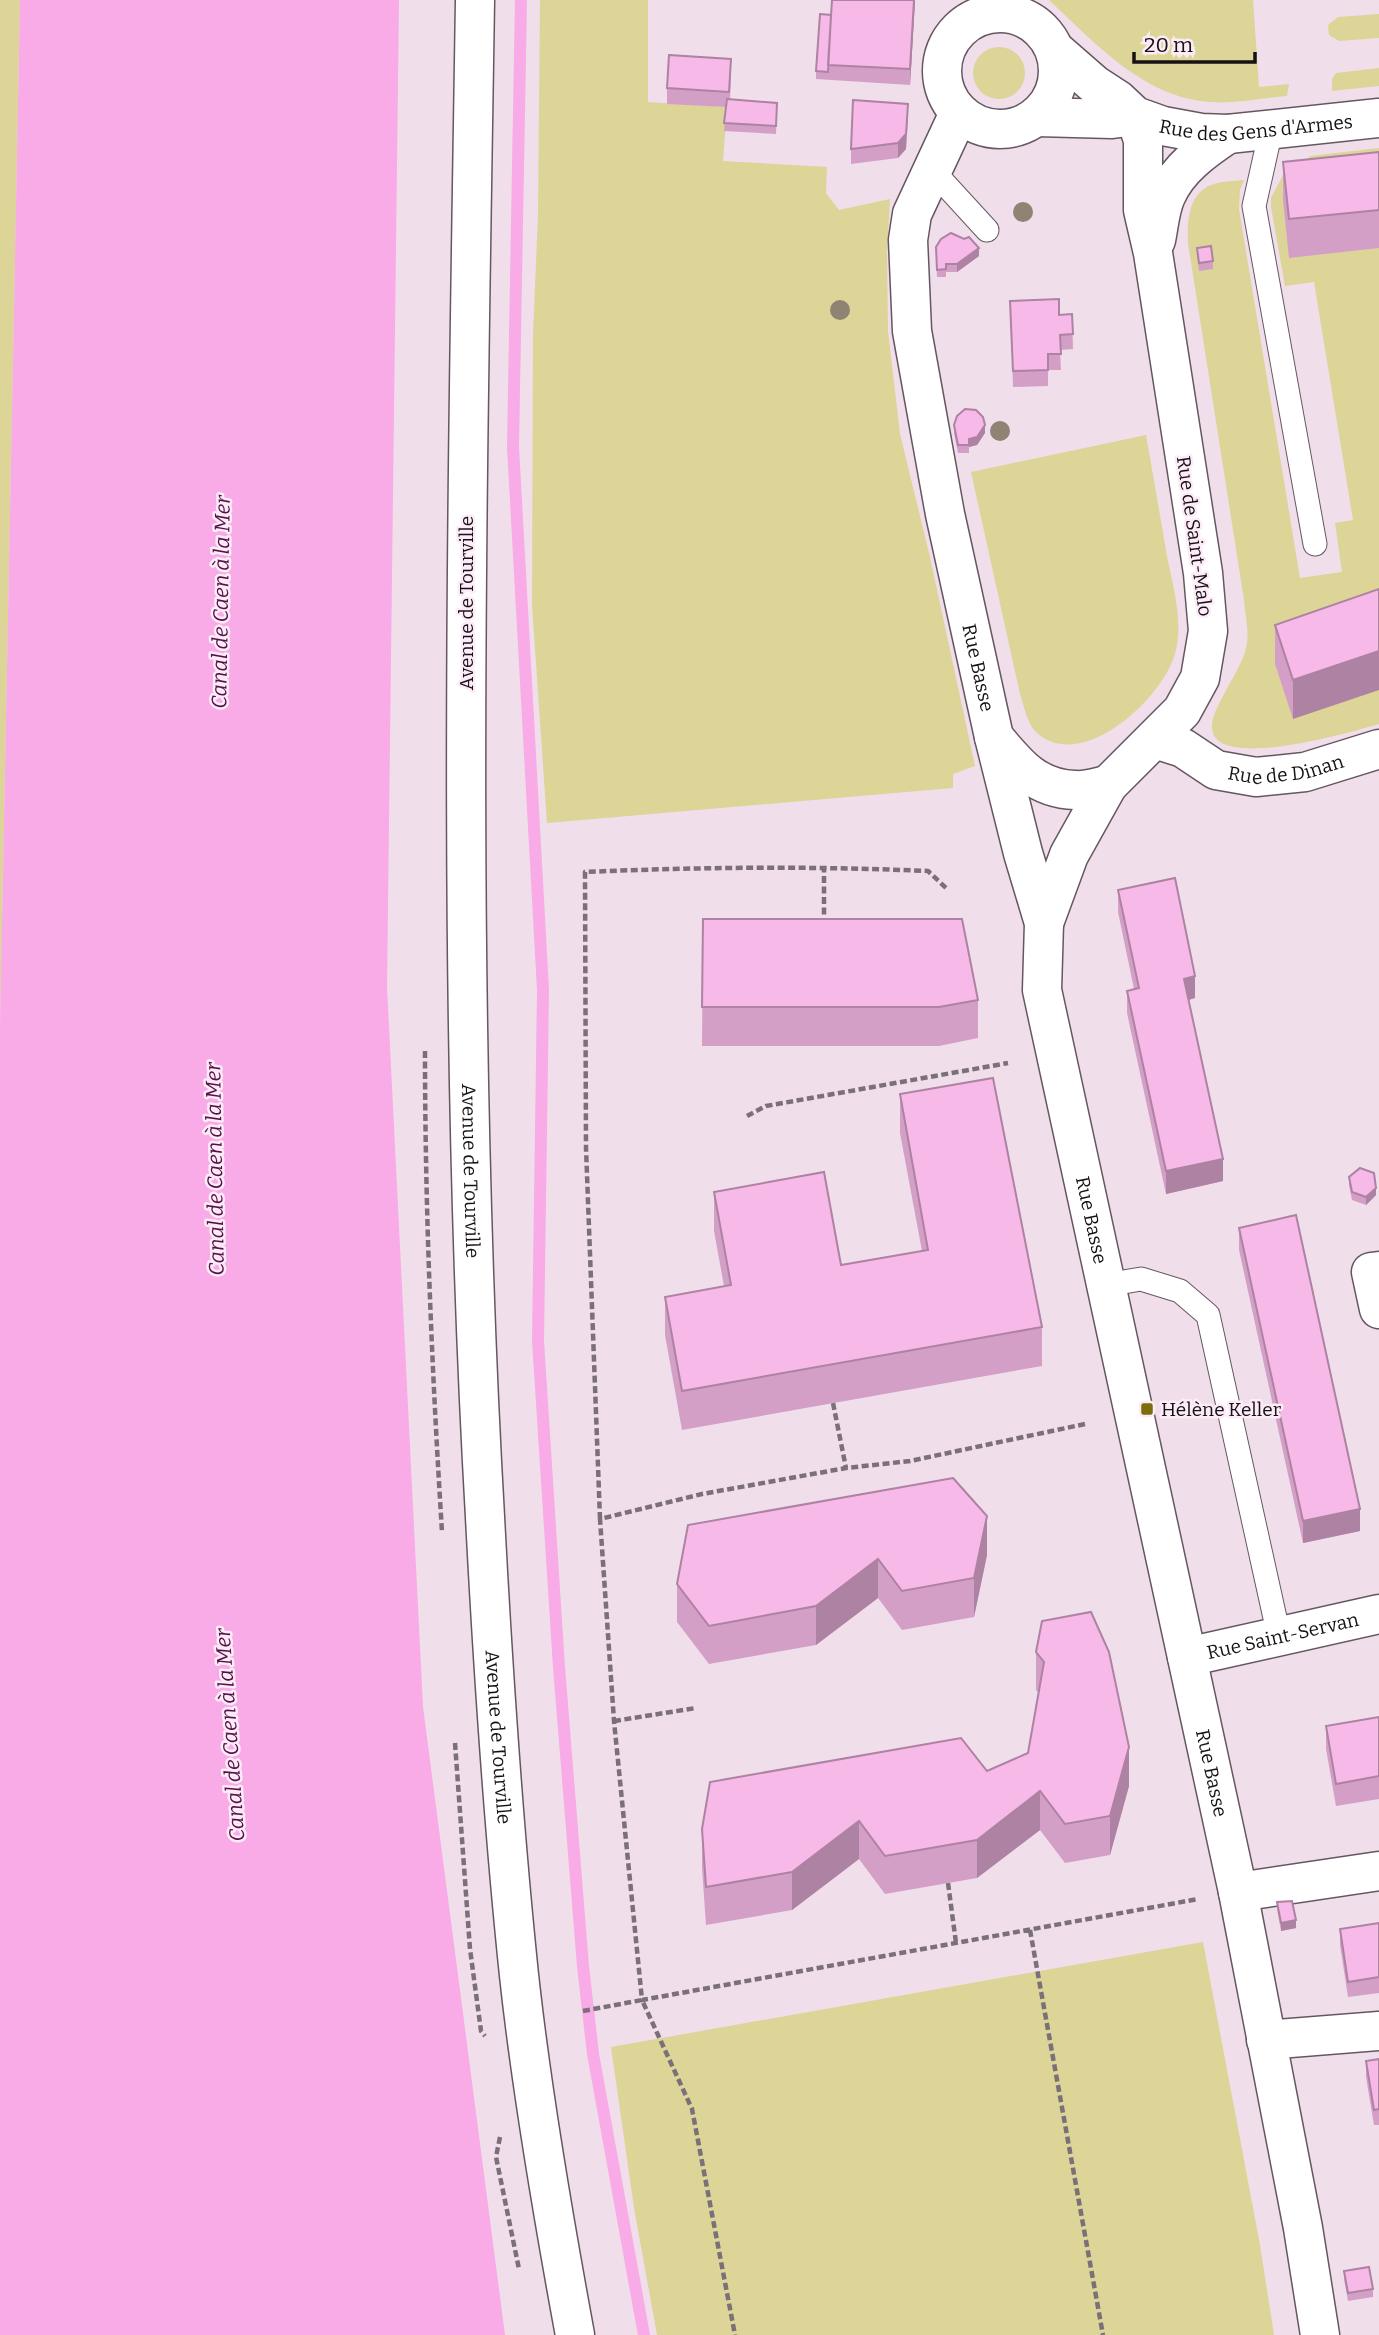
<svg xmlns="http://www.w3.org/2000/svg" width="1379" height="2335" viewBox="0 0 1379 2335" font-family="Bitter,serif">
	<style>
		.green { fill: #ddd497 }
		.water { fill: #f8abe6 }
		.lines { fill: none; stroke-linecap: round; stroke-linejoin: round }
		.stream { stroke: #f8abe6; stroke-width: 12 }
		.service-casing { stroke: #655762; stroke-width: 25 }
		.minor-casing { stroke: #655762; stroke-width: 41 }
		.tertiary-casing { stroke: #655762; stroke-width: 41 }
		.path { stroke: #7b7079; stroke-width: 4.5; stroke-dasharray: 7 3.5; stroke-linecap: butt }
		.service { stroke: #fff; stroke-width: 23 }
		.minor { stroke: #fff; stroke-width: 38 }
		.tertiary { stroke: #fff; stroke-width: 38 }
		.tree { fill: #8f8373 }
		.wall { fill: #d49fc7 }
		.shaded-wall { fill: #ad82a2 }
		.building { fill: #f7b9e7; stroke: #ad82a2; stroke-width: 2 }
		.poi-dot { fill: #7b6e0b; stroke: #fdebf8; stroke-width: 2.5 }
		.labels { text-anchor: middle; stroke-width: 5; stroke-linejoin: round; paint-order: stroke }
		.street-label { font-size: 19px; fill: #161115; stroke: #fdebf8 }
		.poi-label { font-size: 19px; fill: #161115; stroke: #fdebf8; text-anchor: start }
		.water-label { font-size: 21px; font-style: italic; fill: #521147; stroke: #fdebf8 }
	</style>
	<rect width="100%" height="100%" fill="#f0deeb"/>
	<!-- green -->
	<path class="green" d="M0,0H20L0,1027Z
		M540,0H648V102L727,107L723,161L827,167L826,193L839,210L890,199L887,253L888,331L900,434L930,557L975,766L953,774V788L547,823L532,605L533,335L538,216Z
		M1049,0H1253L1259,87L1289,84L1287,96C1263,98 1236,104 1211,102C1144,98 1095,43 1049,0Z
		M1379,14V38L1339,41L1329,35L1328,25L1338,17Z
		M973 73a26 26 0 1 1 52 0a26 26 0 1 1-52 0Z
		M1379,68V86L1332,91V79L1336,73Z
		M1379,148V724C1355,731 1210,774 1212,726C1212,707 1242,669 1246,648C1250,633 1245,615 1244,600L1188,243C1187,223 1188,194 1211,185C1220,181 1234,181 1244,180L1240,190L1239,209L1300,578L1342,572L1335,523L1353,520L1314,282L1285,286L1271,207V198L1283,175L1297,173L1310,156Z
		M1146,435C1153,475 1160,515 1167,556C1173,586 1183,620 1176,650C1166,696 1083,774 1037,733C1027,724 1024,706 1020,694L971,472Z
		M1203,1942L1260,2245L1274,2335H657L634,2208L611,2047Z"/>
	<!-- water -->
	<path class="water" d="M20,0H399L387,987L423,1707L505,2335H0V1027Z"/>
	<g class="lines">
		<!-- stream -->
		<path class="stream" d="M521,0L513,447L543,990L538,1341L559,1667L583,1966L593,2054L644,2335"/>
		<defs>
			<path id="service" d="M1271,130L1254,206L1315,544
				M932,170L987,230
				M1106,1285L1141,1279L1180,1291L1208,1315L1279,1636"/>
			<g id="minor">
				<circle cx="1000" cy="71" r="58"/>
				<path id="s1" d="M1056,51L1095,85L1118,100L1135,116L1163,126L1201,133L1228,134L1379,118"/>
				<path id="s2" d="M959,113L912,214L908,240L912,331L945,514L994,737L1023,853L1044,923L1042,990L1238,1892L1303,2228L1320,2335"/>
				<path d="M1037,117L1112,119L1135,116"/>
				<path d="M1156,240C1159,226 1160,209 1166,196C1178,168 1204,150 1228,134"/>
				<path d="M994,737C1017,765 1036,789 1075,790C1085,791 1097,787 1108,785"/>
				<path id="s3" d="M1155,739L1183,748L1216,770L1256,777L1305,772L1379,749"/>
				<path d="M1044,923L1069,855L1108,785L1182,711L1200,678L1208,631L1203,573L1153,253L1143,210V140L1135,116"/>
				<path d="M1379,1271L1371,1272L1379,1309"/>
				<path id="s4" d="M1187,1657L1379,1614"/>
				<path d="M1238,1892L1379,1871"/>
				<path d="M1266,2040L1379,2031"/>
			</g>
			<g id="tertiary">
				<path id="s5" d="M475,0C467,506 456,1012 485,1517C493,1670 503,1822 519,1975C532,2095 553,2216 575,2335"/>
			</g>
		</defs>
		<!-- service casing -->
		<use href="#service" class="service-casing"/>
		<!-- minor casing -->
		<use href="#minor" class="minor-casing"/>
		<!-- tertiary casing -->
		<use href="#tertiary" class="tertiary-casing"/>
		<!-- path -->
		<path class="path" d="M824,925V867
			M425,1051C425,1212 432,1372 442,1532
			M747,1116L766,1106L1008,1063
			M833,1403L846,1468
			M1085,1424L910,1461L846,1468L702,1494L600,1519L614,1721L642,2000L1198,1899
			M600,1519L586,1148L585,872C700,867 813,866 928,871L947,889
			M614,1721L696,1708
			M455,1743L470,1949L481,2031L485,2036
			M948,1883L956,1943
			M1030,1930L1103,2335
			M583,2011L642,2000L692,2109L735,2335
			M500,2137L496,2157L519,2269"/>
		<!-- service -->
		<use href="#service" class="service"/>
		<!-- minor -->
		<use href="#minor" class="minor"/>
		<!-- tertiary -->
		<use href="#tertiary" class="tertiary"/>
	</g>
	<!-- trees -->
	<g class="tree">
		<circle cx="1023" cy="212" r="10"/>
		<circle cx="840" cy="310" r="10"/>
		<circle cx="1000" cy="431" r="10"/>
	</g>
	<!-- wall -->
	<path class="wall" d="M832,0H915L910,85L816,79V71L831,15Z
		M731,74L730,100L777,103L776,134L724,131L726,107L667,104V88Z
		M908,119L906,149L898,158L851,164V149Z
		M1379,152V248L1289,258L1283,200V162Z
		M936,247L979,256L957,272H946V277H937Z
		M1197,248L1213,261V269L1199,271L1197,256Z
		M1010,301L1059,315L1072,314L1073,349L1060,350L1061,370H1048V386L1013,387Z
		M954,425L985,433L977,445L969,447V453H958L954,433Z
		M1379,589L1293,719L1275,664V625Z
		M1118,890L1195,998L1189,1000L1223,1181L1166,1194L1127,1013V991L1134,989L1118,912Z
		M703,919L978,1000V1038L939,1046H702Z
		M900,1094L1042,1327V1366L682,1430L665,1335V1297L724,1286L714,1231V1192L841,1265L922,1251L900,1133Z
		M1349,1177L1376,1195L1366,1205L1352,1200L1349,1185Z
		M1239,1228L1360,1531L1303,1543L1239,1250Z
		M688,1525L987,1555L974,1617L902,1630L878,1598L816,1645L709,1664L677,1622V1584Z
		M1036,1652L1129,1786L1110,1855L1065,1863L1040,1830L977,1878L885,1894L859,1859L792,1910L706,1925L702,1868V1829L987,1771L1028,1753L1039,1693L1036,1690Z
		M1379,1717V1799L1336,1806L1326,1749V1726Z
		M1277,1902L1296,1928L1281,1931L1277,1909Z
		M1379,1923V1993L1348,1997L1340,1945V1929Z
		M1379,2059V2125H1374L1366,2077V2061Z
		M1344,2271L1373,2289V2297L1348,2301L1344,2279Z"/>
	<!-- shaded-wall -->
	<path class="shaded-wall" d="M914,0H915L910,85V69Z
		M908,104L906,149L898,158V143Z
		M979,248V256L957,272V264Z
		M985,425V433L977,445L969,447V439Z
		M1379,651V690L1293,719V680Z
		M1195,976V998L1184,1001V979Z
		M1223,1159V1181L1166,1194V1171Z
		M1376,1188V1195L1366,1205V1197Z
		M1360,1509V1531L1303,1543V1521Z
		M987,1516V1555L974,1617V1578Z
		M878,1559V1598L816,1645V1606Z
		M1129,1747V1786L1110,1855V1816Z
		M1040,1791V1830L977,1878V1840Z
		M859,1821V1859L792,1910V1872Z
		M1296,1920V1928L1281,1931V1923Z"/>
	<!-- building -->
	<path class="building" d="M832,0H914L910,69L828,65Z
		M820,14L831,15L828,72L816,71Z
		M669,55L731,59L729,92L667,88Z
		M727,99L777,103L776,126L724,123Z
		M853,100L908,104L906,134L898,143L851,149Z
		M1379,152V210L1289,219L1283,162Z
		M951,233L964,239L969,237L979,248L957,264H946V269L937,270L936,247L941,239Z
		M1211,246L1213,261L1199,263L1197,248Z
		M1059,299V315L1072,314L1073,334L1060,335L1061,354H1048V370L1013,371L1010,301Z
		M965,409L976,410L983,417L985,425L977,437L969,439V445H958L954,425L957,416Z
		M1379,589V651L1293,680L1275,625Z
		M1175,878L1195,976L1184,979L1223,1159L1166,1171L1127,991L1139,988L1118,890Z
		M703,919H962L978,1000L939,1007H702Z
		M993,1078L1042,1327L682,1391L665,1297L731,1285L714,1192L824,1172L841,1265L928,1250L900,1094Z
		M1360,1168L1374,1173L1376,1188L1366,1197L1352,1192L1349,1177Z
		M1296,1215L1360,1509L1303,1521L1239,1228Z
		M953,1478L987,1516L974,1578L902,1591L878,1559L816,1606L709,1626L677,1584L688,1525Z
		M1091,1612L1109,1652L1129,1747L1110,1816L1065,1824L1040,1791L977,1840L885,1856L859,1821L792,1872L706,1887L702,1829L710,1782L961,1738L987,1771L1028,1753L1044,1662L1036,1652L1042,1621Z
		M1379,1717V1776L1336,1784L1326,1726Z
		M1292,1901L1296,1920L1281,1923L1277,1902Z
		M1379,1923V1977L1348,1982L1340,1929Z
		M1379,2059V2109L1374,2110L1366,2061Z
		M1369,2267L1373,2289L1348,2293L1344,2271Z"/>
	<!-- markers -->
	<rect class="poi-dot" x="1140" y="1402" width="14" height="14" rx="3.5"/>
	<g class="labels">
		<!-- street labels -->
		<g class="street-label">
			<text dy="7" stroke="none"><textPath href="#s1" startOffset="226">Rue des Gens d'Armes</textPath></text>
			<text transform="translate(1195 536) rotate(82)" y="7">Rue de Saint-Malo</text>
			<text transform="translate(466 603) rotate(-90)" y="7">Avenue de Tourville</text>
			<text dy="7" stroke="none"><textPath href="#s2" startOffset="572">Rue Basse</textPath></text>
			<text dy="7" stroke="none"><textPath href="#s3" startOffset="140">Rue de Dinan</textPath></text>
			<text dy="7" stroke="none"><textPath href="#s5" startOffset="1171">Avenue de Tourville</textPath></text>
			<text dy="7" stroke="none"><textPath href="#s2" startOffset="1138">Rue Basse</textPath></text>
			<text dy="7" stroke="none"><textPath href="#s4" startOffset="98">Rue Saint-Servan</textPath></text>
			<text dy="7" stroke="none"><textPath href="#s5" startOffset="1738">Avenue de Tourville</textPath></text>
			<text dy="7" stroke="none"><textPath href="#s2" startOffset="1704">Rue Basse</textPath></text>
		</g>
		<!-- poi labels -->
		<g class="poi-label">
			<text x="1161" y="1416">Hélène Keller</text>
		</g>
		<!-- water labels -->
		<g class="water-label">
			<text transform="translate(221 602) rotate(-89)" y="7">Canal de Caen à la Mer</text>
			<text transform="translate(215 1169) rotate(-91)" y="7">Canal de Caen à la Mer</text>
			<text transform="translate(230 1735) rotate(-94)" y="7">Canal de Caen à la Mer</text>
		</g>
	</g>
	<!-- scale -->
	<path d="M1134 52v10h121v-10" fill="none" stroke="#161115" stroke-width="3.5"/>
	<text x="1144" y="52" font-size="21" fill="#161115" stroke="#fdebf8" stroke-width="5" paint-order="stroke">20 m</text>
</svg>
